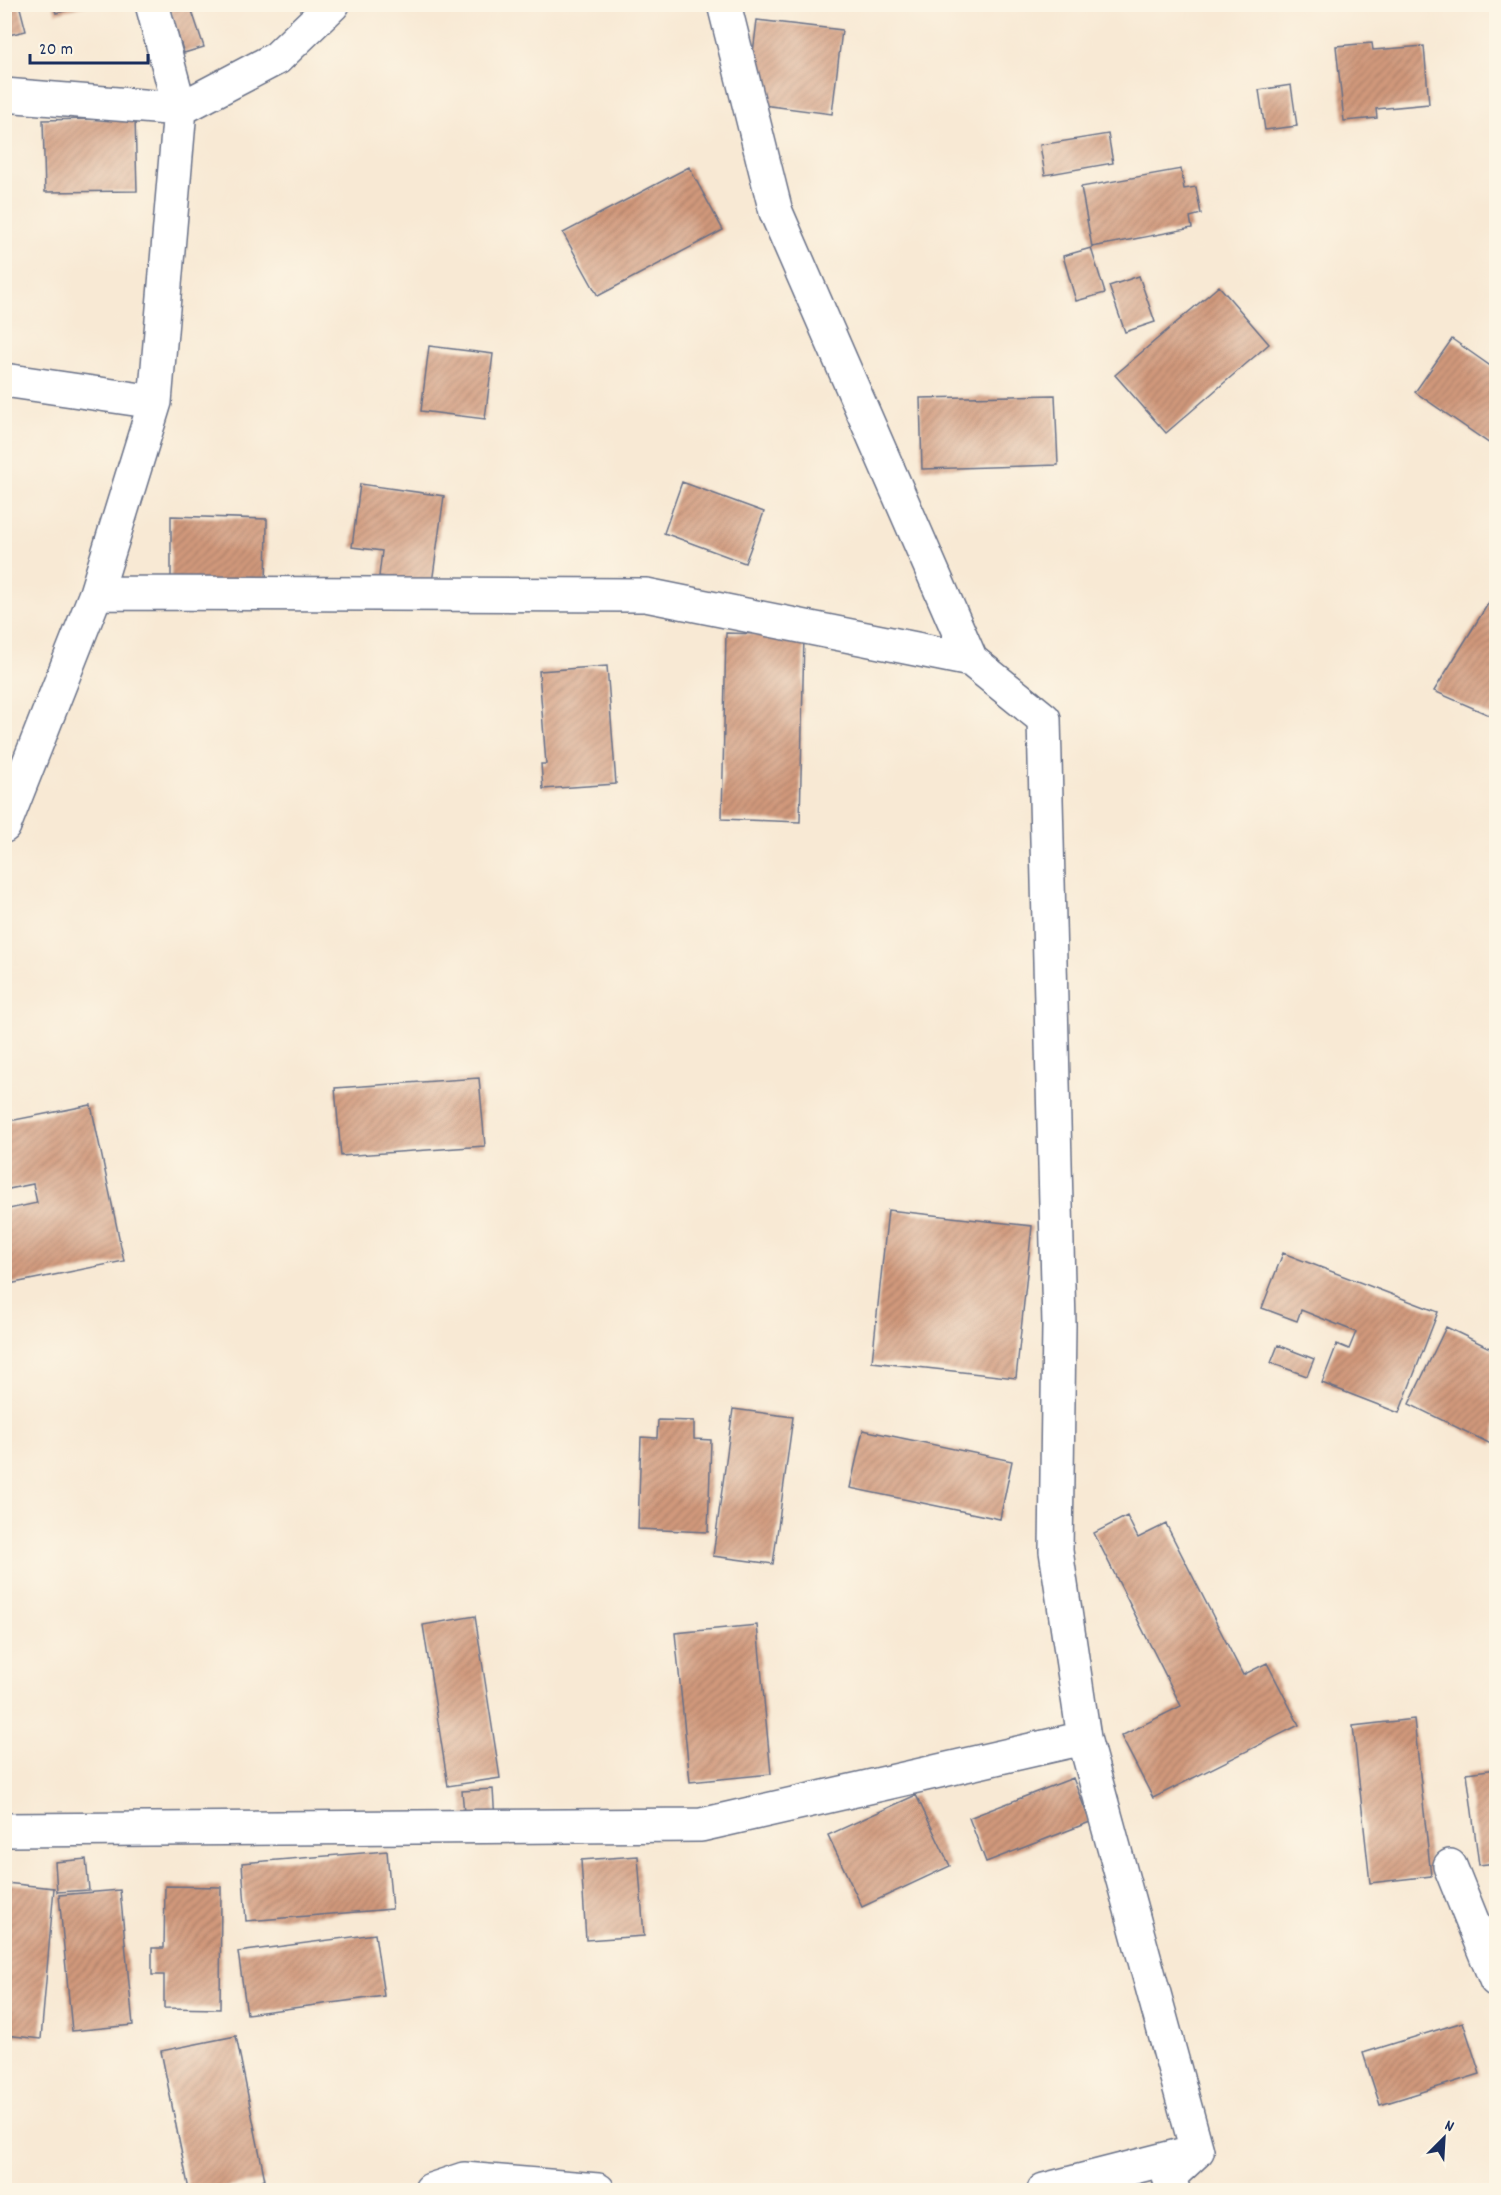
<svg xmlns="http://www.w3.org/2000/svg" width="1501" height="2195" viewBox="0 0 1501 2195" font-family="Dekko,sans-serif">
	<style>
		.building { fill: url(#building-hatch) }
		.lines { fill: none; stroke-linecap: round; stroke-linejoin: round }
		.minor-casing { stroke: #687087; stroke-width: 36 }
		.minor { stroke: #fff; stroke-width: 33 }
	</style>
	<defs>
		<pattern id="building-hatch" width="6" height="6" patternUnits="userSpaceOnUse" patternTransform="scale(1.5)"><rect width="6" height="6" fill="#d1997b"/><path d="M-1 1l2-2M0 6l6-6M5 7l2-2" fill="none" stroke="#a97d68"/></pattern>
	</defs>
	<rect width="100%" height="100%" fill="#fcf5e5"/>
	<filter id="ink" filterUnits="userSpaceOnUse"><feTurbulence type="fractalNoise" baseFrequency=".0167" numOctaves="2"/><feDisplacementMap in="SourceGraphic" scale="12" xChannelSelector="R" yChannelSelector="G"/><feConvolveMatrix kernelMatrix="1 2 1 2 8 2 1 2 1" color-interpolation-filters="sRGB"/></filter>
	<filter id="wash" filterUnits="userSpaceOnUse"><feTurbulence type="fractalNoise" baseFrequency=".008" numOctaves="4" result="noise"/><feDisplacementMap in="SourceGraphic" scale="24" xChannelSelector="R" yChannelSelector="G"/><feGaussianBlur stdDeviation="1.35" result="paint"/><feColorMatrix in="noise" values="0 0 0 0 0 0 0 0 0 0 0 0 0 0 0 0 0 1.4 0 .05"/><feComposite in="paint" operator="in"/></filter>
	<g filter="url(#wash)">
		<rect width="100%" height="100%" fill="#f8e9d4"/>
		<g id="blocks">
			<!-- building -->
			<path class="building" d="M4,4H19L26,31L4,36Z
				M53,4H88V5L56,13Z
				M168,5H190L204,47L184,53Z
				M757,20L842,30L832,114L747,103Z
				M1372,43L1373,50L1424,46L1429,104L1376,109L1377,118L1344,121L1336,46Z
				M1291,85L1297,126L1265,130L1259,90Z
				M135,118L137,191L45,192L43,120Z
				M1108,134L1113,163L1045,175L1040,145Z
				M689,167L723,230L598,296L563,233Z
				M1181,169L1184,189L1196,187L1201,214L1190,217L1192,228L1092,247L1081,187Z
				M1091,248L1105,293L1076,301L1063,256Z
				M1139,276L1155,322L1125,332L1109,286Z
				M1219,286L1269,344L1166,433L1115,375Z
				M1452,339L1496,370V448L1415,392Z
				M429,346L493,354L485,419L421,411Z
				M1055,395L1058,465L922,469L920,398Z
				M682,482L764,512L745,563L664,533Z
				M360,484L444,496L432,583L379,576L382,551L352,547Z
				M171,516L267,519L266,593L171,590Z
				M1496,591V718L1434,691Z
				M726,633L804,635L800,822L722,819Z
				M607,666L616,784L543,789L541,764H546L539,671Z
				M479,1078L485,1146L341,1156L335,1088Z
				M91,1105L124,1261L4,1285V1210L37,1203L33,1184L4,1190V1122Z
				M888,1210L1032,1226L1016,1378L872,1362Z
				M1283,1253L1438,1312L1399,1413L1322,1383L1337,1344L1349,1349L1356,1332L1301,1310L1297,1321L1262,1308Z
				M1446,1327L1496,1351V1437L1493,1445L1409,1404Z
				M1278,1345L1314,1359L1307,1376L1271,1363Z
				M733,1409L793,1417L773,1564L713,1556Z
				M658,1420L694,1421V1439L711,1440L708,1532L638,1529L641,1437L657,1438Z
				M863,1430L1012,1461L1000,1519L850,1488Z
				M1127,1516L1138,1538L1166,1524L1243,1675L1267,1663L1299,1725L1153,1798L1121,1736L1181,1706L1094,1533Z
				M475,1616L500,1778L448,1786L423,1625Z
				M757,1625L771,1774L690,1782L675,1633Z
				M1414,1719L1431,1876L1370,1883L1353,1726Z
				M1496,1769V1863L1479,1865L1467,1773Z
				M1073,1778L1090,1822L986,1862L969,1818Z
				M493,1789L495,1821L465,1824L462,1791Z
				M916,1795L950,1866L862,1907L828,1835Z
				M387,1851L392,1909L246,1921L242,1863Z
				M638,1856L644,1936L586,1940L581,1860Z
				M86,1859L89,1890L57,1892L55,1862Z
				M5,1883L54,1888L41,2039L5,2035Z
				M165,1886L221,1887L220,2009L164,2008V1975H152V1948H164Z
				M120,1890L133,2025L72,2031L59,1895Z
				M375,1934L384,1996L247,2014L238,1952Z
				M1463,2022L1480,2074L1380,2105L1363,2053Z
				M236,2036L265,2180L213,2190H189L161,2051Z"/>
		</g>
	</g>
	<g filter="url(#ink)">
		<use href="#blocks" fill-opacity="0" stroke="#687087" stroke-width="1.5"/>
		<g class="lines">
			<defs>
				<path id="minor" d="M724,4L776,212L971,660
					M4,95L180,109L277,58L333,4
					M4,380L155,402
					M96,593L646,595L971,660L1044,719L1059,1325L1056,1551L1084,1738L1197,2151L1169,2177L1173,2190
					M4,826L96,593L155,402L180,109L152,4
					M4,1830L701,1825L1084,1738
					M1450,1866L1496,1980
					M431,2190L464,2179L598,2190
					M1044,2190L1193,2152"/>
			</defs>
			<!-- minor casing -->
			<use href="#minor" class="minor-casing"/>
			<!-- minor -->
			<use href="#minor" class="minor"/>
		</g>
	</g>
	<!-- margin -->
	<rect width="1501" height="2195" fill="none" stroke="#fcf5e5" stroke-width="24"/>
	<!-- north arrow -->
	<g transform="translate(1444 2138) rotate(24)" stroke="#fcf5e5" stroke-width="4.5" paint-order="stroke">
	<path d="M0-4.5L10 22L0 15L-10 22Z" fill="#1b2f5e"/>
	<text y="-9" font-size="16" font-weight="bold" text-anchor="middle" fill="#1b2f5e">N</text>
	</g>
	<!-- scale -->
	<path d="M30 54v9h118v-9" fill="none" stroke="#1b2f5e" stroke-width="3"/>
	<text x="39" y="54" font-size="18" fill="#1b2f5e" stroke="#fcf5e5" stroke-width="4.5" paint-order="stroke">20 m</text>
</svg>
